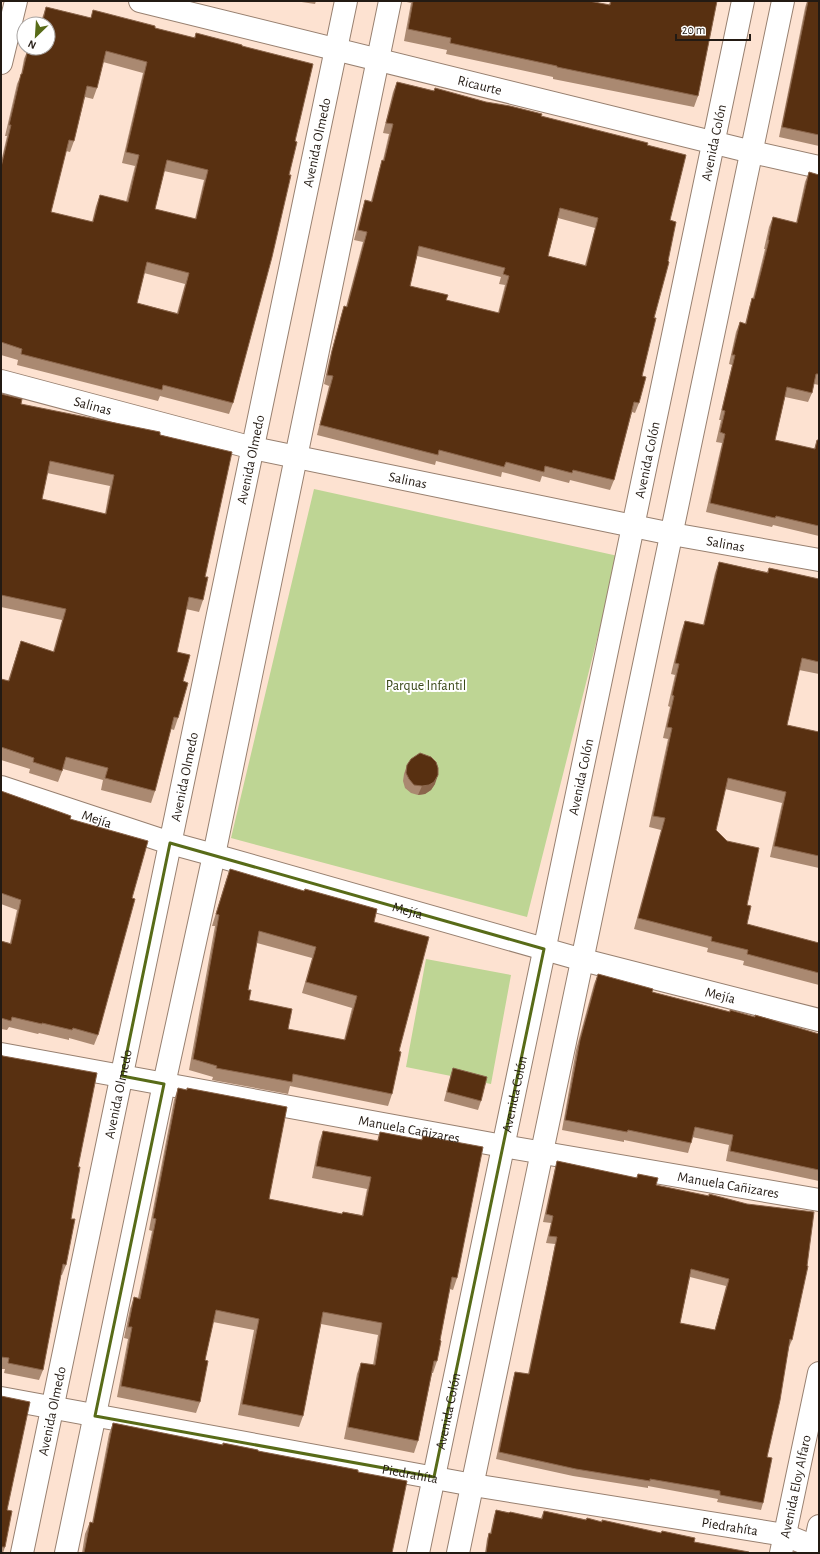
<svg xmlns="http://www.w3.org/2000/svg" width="820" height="1554" viewBox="0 0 820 1554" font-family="'Alegreya Sans',sans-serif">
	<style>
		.green { fill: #bed594 }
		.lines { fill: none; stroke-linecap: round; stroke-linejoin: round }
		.street-casing { stroke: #988070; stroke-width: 24 }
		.secondary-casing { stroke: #988070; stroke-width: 24 }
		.street { stroke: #fff; stroke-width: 22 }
		.secondary { stroke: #fff; stroke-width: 22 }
		.wall { fill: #aa8971; fill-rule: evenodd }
		.shaded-wall { fill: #8a654b }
		.building { fill: #583011; stroke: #8a654b; fill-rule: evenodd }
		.marked { fill: none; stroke: #586b18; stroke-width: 3; stroke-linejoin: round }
		.labels { text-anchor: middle; stroke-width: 4; stroke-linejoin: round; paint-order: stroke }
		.street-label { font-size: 14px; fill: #231a13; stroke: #fff }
		.park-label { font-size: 14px; fill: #3a4819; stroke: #fff }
	</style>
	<rect width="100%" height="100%" fill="#fde2d1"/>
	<!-- green -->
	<path class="green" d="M314,489L618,556L527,917L231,838Z
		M426,959L511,975L491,1084L406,1067Z"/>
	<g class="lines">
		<defs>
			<g id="street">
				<path id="s1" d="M140,1L752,152L819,167"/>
				<path d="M1,63L16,1"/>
				<path id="s2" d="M1,787L170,843L214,855L583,960L819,1020"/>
				<path id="s3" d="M1,1054L503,1146L819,1200"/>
				<path id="s4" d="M1,1398L473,1485L785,1535L819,1549"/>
				<path id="s5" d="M781,1553L819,1373"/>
				<path d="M813,1553L819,1526"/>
			</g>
			<g id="secondary">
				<path id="s6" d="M1,381L253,448L672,534L819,560"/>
				<path id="s7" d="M22,1553L346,1"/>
				<path d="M66,1553L164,1084L214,855L390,1"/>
				<path id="s8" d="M418,1553L743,1"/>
				<path d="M458,1553L783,1"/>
			</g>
		</defs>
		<!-- street casing -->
		<use href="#street" class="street-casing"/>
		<!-- secondary casing -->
		<use href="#secondary" class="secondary-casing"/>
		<!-- street -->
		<use href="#street" class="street"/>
		<!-- secondary -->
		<use href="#secondary" class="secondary"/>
	</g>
	<!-- wall -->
	<path class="wall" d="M257,1H265V2Z
		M295,1H316L315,4Z
		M402,1H589L609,5L610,1H717L698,96L694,107L553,79V77L446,54L447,50L404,41L411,3Z
		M807,1H819V146L779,137L805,8Z
		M46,7L91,18L93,10L155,28L194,38L196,33L242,46L295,141L233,403L229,414L160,396L158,401L17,365L18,360L1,355V162L7,136H5L17,84L21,75L24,59L28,49L34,50V48H48V24H40ZM103,62L143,73L122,163L135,166L126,202L100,195L96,206L92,222L51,212L66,151L70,152L74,141L85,97L93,99L97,88ZM164,171L204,180L195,219L155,209ZM144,273L185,284L177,313L137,303Z
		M397,82L541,116L647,145L670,220L654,318L642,376L639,403L635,413L632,412L614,480L610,490L570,480L569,483L542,476L540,482L502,472L501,477L436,461L435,465L317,435L329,386L324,384L329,361L341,316L344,306L346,307L363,242L354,240L362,210L365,200L371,201L379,170L382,160H383L389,134L383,133L393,92ZM558,218L595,228L585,265L548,256ZM417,256L501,277L499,284L505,285L498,313L446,300L410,286Z
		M809,172L819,175V385L814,384L812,393L808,402L785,397L775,440L814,449L817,440H819V536L773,525L772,527L706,512L722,443L716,442L721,420H719L732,365L729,364L736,332L740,322L745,324L749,308L752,298H753L765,249H764L769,227L773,217L796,223L805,182Z
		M1,394L21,404L160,435L205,577L203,600L199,612L186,609L177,652L183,681L178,718L174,730L171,729L155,791L151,803L101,790L103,780L63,769L58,782L29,773L30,769L1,760V679L8,681L21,641L53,652L62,620L1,607ZM47,473L110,486L105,514L42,499Z
		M719,562L767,572L769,568L819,579V674L799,670L787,725L819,732V868L770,857L782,803L725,789L716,830L747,905V924L819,943V985L743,965L744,961L707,952L708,948L634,929L661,830L649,827L668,739L663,738L670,707L668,706L675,675L671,674L681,632L685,621L703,625L715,573Z
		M407,765L435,784L431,790L425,794L418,795L411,793L405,788L403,781L404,774Z
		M1,791L70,819L132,898L98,1035L94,1045L69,1038V1040L39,1033L38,1034L9,1027L7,1030L1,1029V941L10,943L17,910L1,904Z
		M230,869L374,922L399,1051L392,1094L388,1106L290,1086L288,1094L212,1080L213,1077L189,1070L215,926H212L226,880ZM257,943L312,958L302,993L352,1008L344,1040L288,1029L249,1000L248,990Z
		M598,974L652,992L819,1034V1181L726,1161L729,1145L692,1137L691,1143L688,1153L624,1140V1142L562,1130L576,1050L594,984Z
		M1,1055L78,1167L71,1219L66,1265L62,1275H61L43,1370L39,1380L4,1373L5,1369H1Z
		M453,1068L481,1101L478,1110L444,1101L450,1077Z
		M178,1088L269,1199L342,1214L343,1212L362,1215L367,1189L312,1178L319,1142L323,1131L377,1141L380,1132L421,1140L423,1136L457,1278L453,1290L450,1289L440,1340L437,1361L433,1373H432L418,1441L414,1453L344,1439L357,1374L361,1363L373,1365L378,1335L321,1324L303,1416L299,1427L238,1415L254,1330L213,1322L205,1360L200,1402L196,1413L117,1397L128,1339L124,1338L130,1309L134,1297L138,1298L152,1231L149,1230L174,1100Z
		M557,1161L636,1178L638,1174L656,1185L792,1340L789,1347L767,1457L763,1503L761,1510L717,1502L718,1499L648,1486V1488L573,1476L496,1459L513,1379L515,1372L528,1374L547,1284L555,1244L546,1243L551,1223L543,1222L555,1168ZM690,1277L726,1286L715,1330L680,1323Z
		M1,1396L7,1510L5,1547L3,1553H1Z
		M113,1423L222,1445L223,1443L258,1451L358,1472L392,1553H82L85,1534L90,1522L92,1523L109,1434Z
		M496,1510L541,1518L544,1511L749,1553H485L487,1539L489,1533L490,1534L494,1516Z"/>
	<!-- shaded-wall -->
	<path class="shaded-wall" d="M438,775L435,784L431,790L425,794L418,795L422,786Z"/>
	<!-- building -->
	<path class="building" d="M413,1H589L610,5L611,1H717L698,96L557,67V66L450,43L451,38L408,29Z
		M808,1H819V135L782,127Z
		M46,7L91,18L93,10L155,26V28L195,38L196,33L242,45V46L313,64L295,141L297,142L289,175H291L272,257L233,403L163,385L162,390L21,354L22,349L1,342V167L11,125H9L21,74H22L28,49L35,50L36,48H48V24H42ZM106,51L147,62L126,152L139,155L128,202L100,195L93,222L51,212L69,140L74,141L87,86L97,88ZM167,160L208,170L196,219L155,209ZM147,262L189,273L178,314L137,303Z
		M397,82L434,91L435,88L486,102L510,106L542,114L541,116L648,143L647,145L686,155L670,220L676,222L668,261L669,262L654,318H656L642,376L646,377L639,403L634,402L614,480L573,470L572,473L545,466L544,472L506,462L504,467L439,450L438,455L320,425L333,376L327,375L332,351L344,306L347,307L367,232L358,230L365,200L372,202L382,160L384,161L393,124L386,123ZM560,208L598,218L586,266L548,256ZM419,246L505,268L503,274L509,276L499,313L446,300L448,295L410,286Z
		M809,172L819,175V374H816L812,393L787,387L775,440L815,449L817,440H819V526L776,516L775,518L710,503L725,434L720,432L725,411L722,410L735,355H732L740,322L746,324L752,298L754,299L769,240H768L773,217L797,223Z
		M1,394L22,399L21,404L160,432V435L232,452L205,577H208L203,600L189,597L177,652L190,655L183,681L188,683L178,718L174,717L155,791L105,778L108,768L66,757L62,771L33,762L34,758L1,747V679L9,681L21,641L54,652L66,609L1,595ZM50,461L114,475L106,514L42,499Z
		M719,562L768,573L769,568L819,579V662L802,658L787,725L819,732V856L774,846L786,792L728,778L716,830L727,841L759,848L747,905L751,906L747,924L819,943V973L747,954L748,950L711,941L712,937L638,918L665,818L653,816L672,728L667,727L674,696L672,695L679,664L675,663L685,621L704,625Z
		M420,753L431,757L436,762L438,768V775L434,782L429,785L422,786L414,785L409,779L406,773L407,765L411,759Z
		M1,791L71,816L70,819L148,841L132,898L135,899L98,1035L73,1028L72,1030L42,1023V1024L12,1017L11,1021L1,1018V941L11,944L21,900L1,893Z
		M230,869L304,891L305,889L377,909L374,922L429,937L399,1051L401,1052L392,1094L293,1074L292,1082L216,1068L217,1066L193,1059L219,915L216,914ZM259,931L316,947L306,982L357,996L345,1040L288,1029L292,1009L249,1000L251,990H248Z
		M598,974L653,989L652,992L730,1012V1010L755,1017V1015L819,1034V1170L730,1151L733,1135L695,1127L691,1143L628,1130L627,1132L565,1120L580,1040Z
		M1,1055L3,1056L97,1073L78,1167H80L71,1219H75L66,1265L63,1264L43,1370L8,1363L9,1358L1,1357Z
		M453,1068L487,1077L481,1101L447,1092Z
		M178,1088L187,1090V1088L287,1107L269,1199L342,1214L343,1212L363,1216L371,1177L316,1166L323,1131L378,1141L380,1132L422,1140L423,1136L483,1147L457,1278L452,1277L440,1340L441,1341L437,1361H434L418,1441L348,1427L361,1363L375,1365L382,1323L323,1312L303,1416L242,1404L259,1319L216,1310L205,1360L208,1361L200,1402L121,1386L132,1327H128L134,1297L140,1299L156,1219L153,1218Z
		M557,1161L637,1178L638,1174L658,1178L656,1185L709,1196V1194L747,1204L814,1212L807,1266H808L792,1340L790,1339L780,1400L767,1457L772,1458L763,1503L720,1495V1491L650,1479V1481L576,1469L499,1452L515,1372L529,1374L549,1277L557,1237L549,1236L553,1216L546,1214ZM691,1269L729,1279L715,1330L680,1323Z
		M1,1396L30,1402L7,1510L12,1511L5,1547H1Z
		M113,1423L223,1445V1443L258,1450V1451L358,1470V1472L407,1481L392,1553H84L90,1522L93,1523Z
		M496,1510L509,1513L510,1512L542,1519L544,1511L586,1520L587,1518L602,1522V1520L661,1533L662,1531L695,1538L694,1542L749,1552V1553H486L489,1533L491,1534Z"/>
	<!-- marked area -->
	<path class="marked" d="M170,843L544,949L434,1477L95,1416L164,1084L122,1076Z"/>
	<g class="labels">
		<!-- street labels -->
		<g class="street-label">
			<text dy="5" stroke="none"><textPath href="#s1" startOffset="350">Ricaurte</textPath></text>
			<text dy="5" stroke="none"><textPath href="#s7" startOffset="1441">Avenida Olmedo</textPath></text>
			<text dy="5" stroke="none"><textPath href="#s8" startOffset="1441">Avenida Colón</textPath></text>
			<text dy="5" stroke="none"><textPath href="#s6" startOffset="95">Salinas</textPath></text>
			<text dy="5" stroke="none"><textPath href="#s7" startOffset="1117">Avenida Olmedo</textPath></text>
			<text dy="5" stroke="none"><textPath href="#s8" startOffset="1117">Avenida Colón</textPath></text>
			<text dy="5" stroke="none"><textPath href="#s6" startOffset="419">Salinas</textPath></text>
			<text dy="5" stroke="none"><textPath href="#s6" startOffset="743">Salinas</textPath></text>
			<text dy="5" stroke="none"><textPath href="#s7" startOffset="793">Avenida Olmedo</textPath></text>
			<text dy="5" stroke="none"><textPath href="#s8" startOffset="793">Avenida Colón</textPath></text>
			<text dy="5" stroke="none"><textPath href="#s2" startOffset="101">Mejía</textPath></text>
			<text dy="5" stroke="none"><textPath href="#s2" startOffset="425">Mejía</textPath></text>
			<text dy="5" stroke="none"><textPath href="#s2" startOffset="749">Mejía</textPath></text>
			<text dy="5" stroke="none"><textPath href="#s7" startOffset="469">Avenida Olmedo</textPath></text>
			<text dy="5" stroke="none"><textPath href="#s8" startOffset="469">Avenida Colón</textPath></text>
			<text dy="5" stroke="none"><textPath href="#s3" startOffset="415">Manuela Cañizares</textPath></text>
			<text dy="5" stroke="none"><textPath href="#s3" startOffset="739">Manuela Cañizares</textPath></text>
			<text dy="5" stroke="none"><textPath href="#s7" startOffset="145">Avenida Olmedo</textPath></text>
			<text dy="5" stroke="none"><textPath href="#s8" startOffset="145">Avenida Colón</textPath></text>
			<text dy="5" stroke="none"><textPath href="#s4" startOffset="416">Piedrahíta</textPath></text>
			<text dy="5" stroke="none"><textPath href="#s5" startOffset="68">Avenida Eloy Alfaro</textPath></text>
			<text dy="5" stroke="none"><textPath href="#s4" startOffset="740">Piedrahíta</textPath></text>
		</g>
		<!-- park labels -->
		<g class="park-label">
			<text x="426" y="690">Parque Infantil</text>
		</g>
	</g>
	<!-- border -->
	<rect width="820" height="1554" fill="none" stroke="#231a13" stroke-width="4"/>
	<!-- north arrow -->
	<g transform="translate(36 36) rotate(205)"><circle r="19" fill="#ffffff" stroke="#a7a3a1"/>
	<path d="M0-3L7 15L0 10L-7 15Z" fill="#586b18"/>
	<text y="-6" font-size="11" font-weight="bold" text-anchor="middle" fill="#231a13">N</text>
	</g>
	<!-- scale -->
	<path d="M676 34v6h74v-6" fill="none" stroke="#231a13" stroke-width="2"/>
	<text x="682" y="34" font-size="12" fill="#231a13" stroke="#ffffff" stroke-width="3" paint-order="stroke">20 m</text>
</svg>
